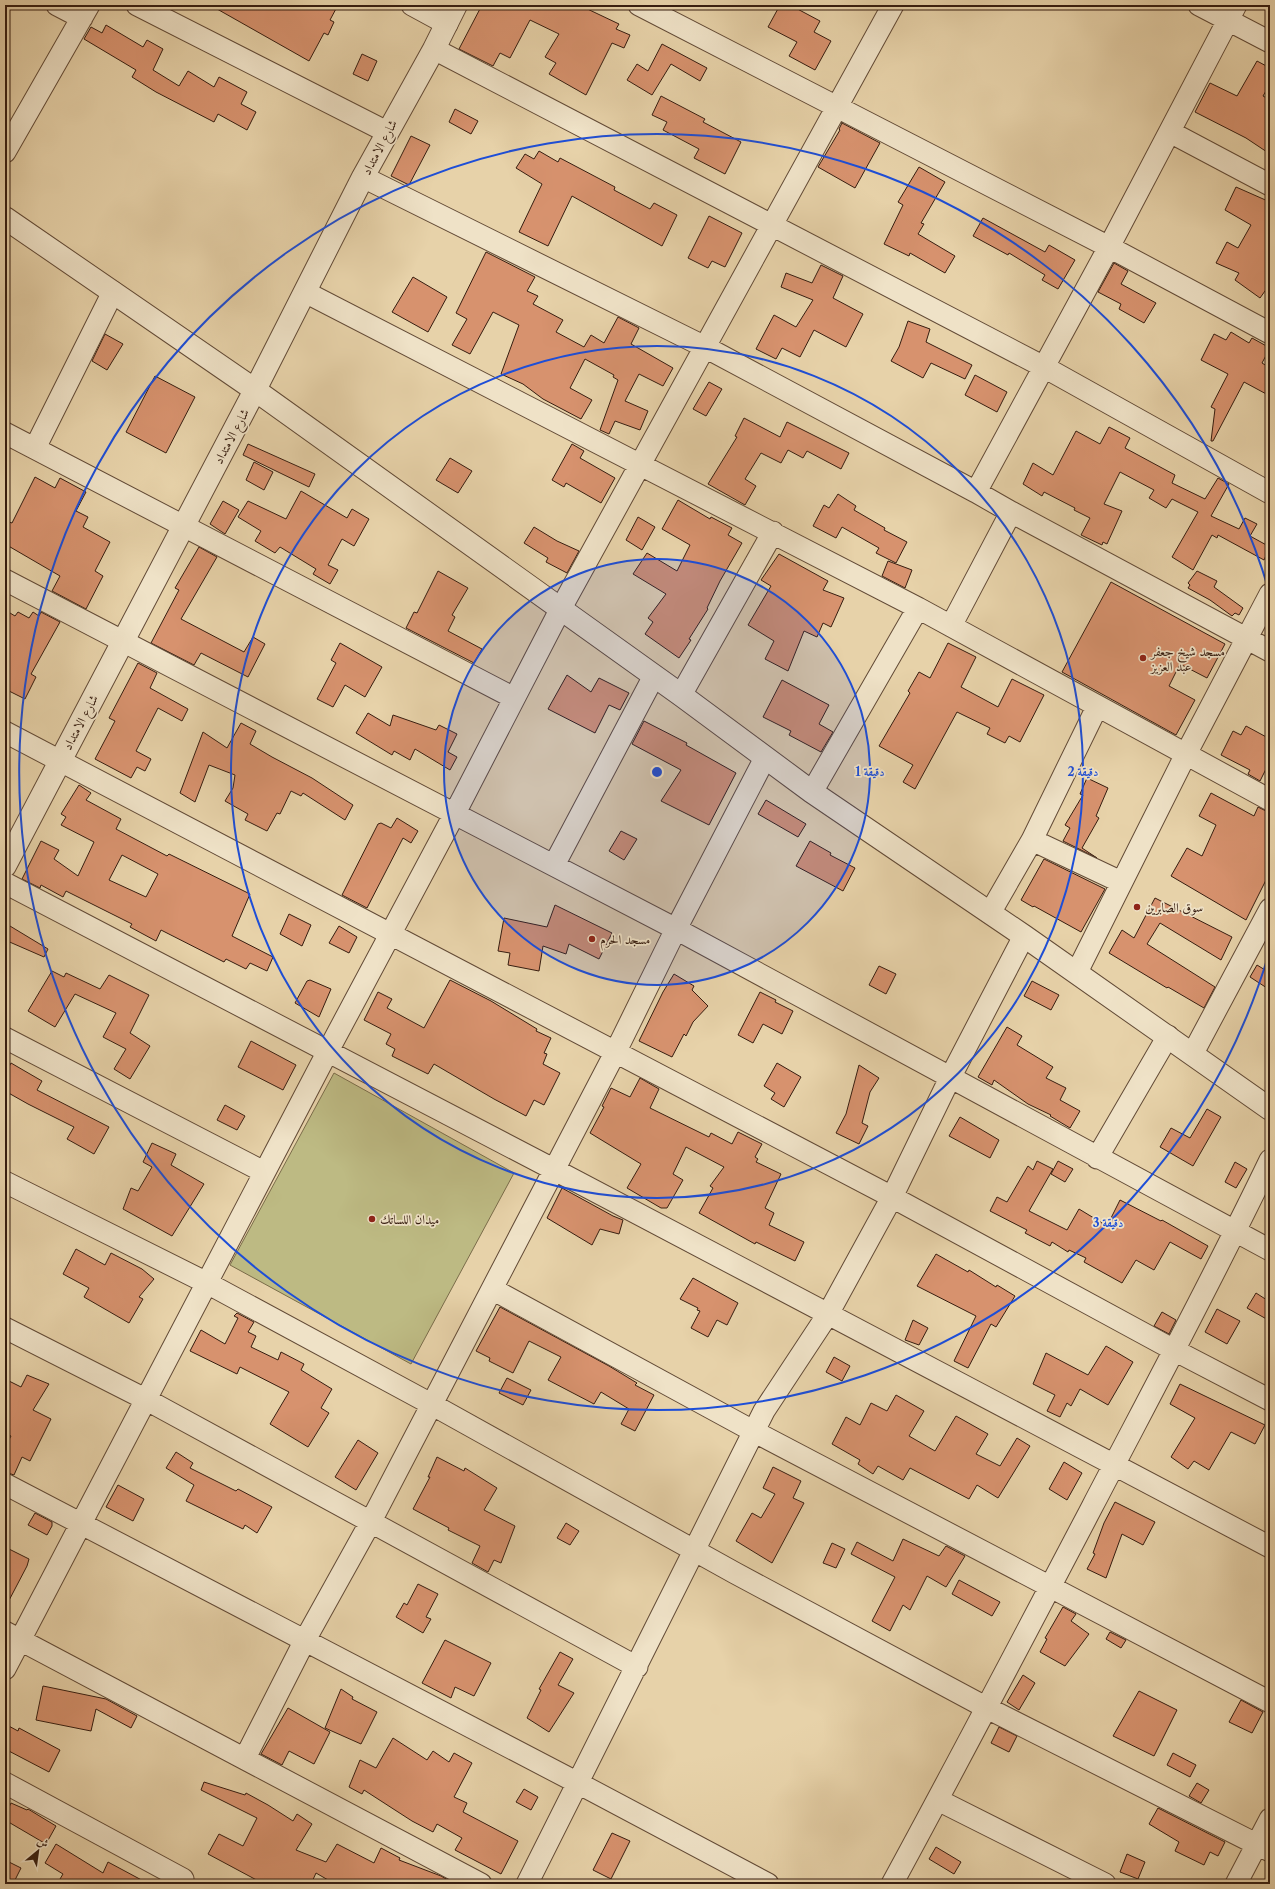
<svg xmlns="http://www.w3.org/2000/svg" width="1275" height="1889" viewBox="0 0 1275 1889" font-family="'Libre Caslon Text',Amiri,serif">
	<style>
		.green { fill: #bdba83; stroke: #7a6c4a }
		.building { fill: #d7926e; stroke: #361d10; fill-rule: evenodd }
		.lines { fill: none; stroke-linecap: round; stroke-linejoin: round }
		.minor-casing { stroke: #624a36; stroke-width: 23 }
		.tertiary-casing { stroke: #624a36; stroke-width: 24 }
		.minor { stroke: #efe2c7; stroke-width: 21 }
		.tertiary { stroke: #efe2c7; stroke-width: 22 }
		.ring { fill: none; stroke: #1d4ed8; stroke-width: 2 }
		.poi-dot { fill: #8f2418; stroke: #efe2c7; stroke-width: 1.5 }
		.labels { text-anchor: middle; stroke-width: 3.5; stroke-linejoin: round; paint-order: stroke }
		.street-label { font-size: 13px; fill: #361d10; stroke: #efe2c7 }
		.poi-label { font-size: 13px; fill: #361d10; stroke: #efe2c7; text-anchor: start }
		.centre { fill: #1d4ed8; stroke: #efe2c7; stroke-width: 2 }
		.ring-label { font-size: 12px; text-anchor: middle; font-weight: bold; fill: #1d4ed8; stroke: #efe2c7; stroke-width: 3.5; stroke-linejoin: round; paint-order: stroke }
	</style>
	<rect width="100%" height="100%" fill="#e7d2a9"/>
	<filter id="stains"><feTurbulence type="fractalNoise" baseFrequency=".005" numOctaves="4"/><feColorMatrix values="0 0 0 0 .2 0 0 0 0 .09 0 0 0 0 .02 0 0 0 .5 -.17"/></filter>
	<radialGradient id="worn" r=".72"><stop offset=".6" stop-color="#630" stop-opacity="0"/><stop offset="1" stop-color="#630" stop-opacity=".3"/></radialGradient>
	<!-- green -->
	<path class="green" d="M334,1073L514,1173L411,1364L230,1265Z"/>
	<!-- building -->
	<path class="building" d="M210,5H338L330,20L334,22L328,35L324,33L309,61Z
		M482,5H579L619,24L616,29L630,35L624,48L612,43L586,95L549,74L556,63L545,57L559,34L530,20L510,58L500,53L493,66L459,49Z
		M780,5H790L820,21L814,32L831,41L815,70L789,56L797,42L768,27Z
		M106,25L143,47L147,40L163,49L153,70L179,86L188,71L214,87L219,77L247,92L241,104L256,112L247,130L218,114L214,122L156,92L132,77L136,70L84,39L91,27L102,33Z
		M662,44L707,68L700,81L671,64L652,95L627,80L637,64L648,71Z
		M362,54L377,61L368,81L353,74Z
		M1257,61L1270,68V84L1263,96L1270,100V154L1246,138L1195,112L1210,83L1237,96Z
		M661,96L705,119L703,122L741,142L725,174L694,158L699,149L663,130L667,122L652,115Z
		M455,109L478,121L471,134L449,122Z
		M842,123L880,143L855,188L818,167L840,130L839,129Z
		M411,136L430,145L409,185L391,176Z
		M539,151L558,162L560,158L615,187L614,190L650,209L654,203L677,215L662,246L572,196L548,246L519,232L542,184L516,168L525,154L534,159Z
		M919,167L945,182L921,223L924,224L918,234L955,256L945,273L910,253L909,256L884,244L903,205L898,202Z
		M1236,187L1270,202V284L1260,298L1235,280L1239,273L1216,263L1227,242L1238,248L1251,225L1225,210Z
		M709,216L742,233L725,267L712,261L708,268L688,258Z
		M983,218L1045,252L1049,245L1075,260L1058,289L1042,280L1045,275L1009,253L1008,255L973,236Z
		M486,252L535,277L527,291L538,296L533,304L563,320L556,332L584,347L591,335L604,343L618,317L639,328L631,344L673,368L663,386L639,374L625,401L648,411L640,430L615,421L609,434L600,430L618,380L613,377L614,375L585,359L570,388L592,400L581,419L543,399L523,384L501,374L519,325L493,312L470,354L452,345L467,319L456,313Z
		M1114,263L1128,271L1121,284L1156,303L1144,323L1119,309L1121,304L1098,292Z
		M821,265L843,276L833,298L863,314L846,347L814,330L800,357L782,348L776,359L756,349L774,315L796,327L813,300L781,287L786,273L812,283Z
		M413,277L447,297L428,332L392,312Z
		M908,321L930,329L926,342L972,365L965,379L931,363L923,378L891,361L899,347Z
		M1231,332L1249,343L1252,338L1270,348L1262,363L1270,368V396L1244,382L1213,441H1211L1215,409L1211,407L1228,374L1201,360L1214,334L1226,340Z
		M105,334L123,344L107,370L92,361Z
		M975,375L1007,392L997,412L965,395Z
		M155,376L195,397L166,453L126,432Z
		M709,382L722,389L706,416L693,409Z
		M744,418L780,437L787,422L849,453L841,469L807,451L803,458L788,450L781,463L761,453L745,479L756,486L745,505L708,484L737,437L735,436Z
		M1109,427L1130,438L1125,448L1175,475L1172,483L1205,499L1218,478L1229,484L1211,516L1239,529L1245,518L1257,524L1250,536L1270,547L1264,560L1218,535L1217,538L1212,535L1193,570L1172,557L1198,512L1172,499L1166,508L1149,498L1154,490L1120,472L1104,504L1122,511L1107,544L1103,542L1102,545L1081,535L1090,518L1074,510L1075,508L1044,492L1042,496L1023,484L1033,463L1053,475L1076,431L1100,444Z
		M248,444L315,474L309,487L243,455Z
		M572,444L584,451L580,458L615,478L601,503L566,483L564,487L552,480Z
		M450,458L472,471L458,493L436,480Z
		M254,462L273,472L264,490L246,480Z
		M35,477L55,488L60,478L86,492L76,511L88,517L83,527L110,542L95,571L103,576L86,609L52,591L60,576L5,544V531L9,522L12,523Z
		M301,491L347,518L352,509L369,519L354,546L342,539L328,565L338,570L330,584L313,574L316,569L280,547L275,553L255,541L261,531L238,517L248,501L286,519Z
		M838,494L856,506L854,510L885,528L884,530L907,542L896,563L876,553L879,548L842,527L836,538L813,526L824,505L829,508Z
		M678,500L710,519L711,517L732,528L728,535L742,543L720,581L707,608L708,609L689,639L691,640L679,658L645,634L653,622L648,618L666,594L633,574L647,553L677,571L690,545L662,529Z
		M223,501L239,510L225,534L210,524Z
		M638,517L655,527L642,550L626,540Z
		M534,527L557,541L579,551L567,573L546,562L548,558L524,543Z
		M199,547L217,557L181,619L244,652L253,637L265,644L248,677L201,653L194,665L151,643L179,590L175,588Z
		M779,554L828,581L823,590L844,598L831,627L823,623L817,637L804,631L788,671L765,659L774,641L748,625L771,586L761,580Z
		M888,561L912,570L905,588L882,576Z
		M438,571L468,588L452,615L455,617L448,631L482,649L474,663L406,628L414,612L417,613Z
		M1197,571L1217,581L1214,587L1243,608L1239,615L1235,613L1232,616L1210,600L1188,588L1190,585L1188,583Z
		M1111,582L1225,644L1207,678L1180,664L1169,686L1195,700L1176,735L1062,672Z
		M5,610L15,616L18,612L29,618L33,612L39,616L41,612L60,622L31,674L36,677L25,699L5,689Z
		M340,643L382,667L365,697L345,685L333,707L317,699L336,663L331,660Z
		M948,643L976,657L961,687L998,707L1012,679L1044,695L1020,742L1009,736L1005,743L987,734L990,728L957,712L915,789L903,782L913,765L879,746L910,693L908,691L919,672L930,678Z
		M138,663L157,673L150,688L188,709L182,721L158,708L136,751L151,759L145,771L137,767L131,778L95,759L115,721L109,718Z
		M567,675L591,692L599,678L629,693L620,710L609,705L595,733L548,709Z
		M782,680L829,705L819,724L833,732L821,752L789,735L791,731L763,717Z
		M368,713L390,726L393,715L436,730L439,725L457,734L448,752L457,757L450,770L415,749L410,760L394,751L392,755L356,733Z
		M644,721L687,743L686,745L736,773L709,825L661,801L681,770L632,744Z
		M241,723L256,731L250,744L272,757L312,778L353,805L345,820L303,793L301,796L291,791L280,814L277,813L267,831L245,820L248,814L225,801L233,788L235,775L209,765L195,802L180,793L203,732L227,748Z
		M1246,726L1270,739V761L1260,781L1248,774L1250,770L1221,755L1233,731L1241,735Z
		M1087,778L1108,788L1096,816L1099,818L1082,848L1097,858L1063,841L1070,828L1065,825L1083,795L1080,794Z
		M79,785L91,793L86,800L121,819L116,829L167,856L169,854L250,894L232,936L273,957L267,971L250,963L246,969L226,959L224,962L161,930L156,941L130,927L132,924L66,891L63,897L41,885L40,888L22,879L41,841L59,850L54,859L78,876L94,842L61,825L66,817L61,814ZM122,855L158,874L146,897L109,880Z
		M1211,793L1254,816L1258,807L1270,813V872L1246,920L1171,876L1187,848L1202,856L1216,825L1199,816Z
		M766,800L806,824L798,837L758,814Z
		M397,818L418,831L411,843L403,838L367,908L342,895L378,824L381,823L391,828Z
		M621,831L637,839L624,860L609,851Z
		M810,841L831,853L830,855L855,868L843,891L796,866Z
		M1044,859L1105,889L1081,932L1034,906L1033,907L1021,900Z
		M1155,898L1232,937L1221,960L1160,923L1147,944L1215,987L1204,1008L1168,987L1167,988L1109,953L1122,930L1134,938Z
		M555,905L612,933L599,959L569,944L566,954L543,946L539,971L508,965L510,953L498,951L504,918L547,927Z
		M289,914L311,925L302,946L280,934Z
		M5,923L48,949L44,957L5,940Z
		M339,926L357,937L349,953L329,943Z
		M1257,965L1270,973V990L1250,977Z
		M879,966L896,974L886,994L869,985Z
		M52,971L64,977L66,973L100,989L109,975L149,995L130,1033L150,1046L130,1079L114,1069L126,1049L103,1037L116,1013L75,994L55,1027L28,1011Z
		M674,974L694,986L692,990L708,1006L693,1022L686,1036L684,1034L672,1057L639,1041L663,992Z
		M310,980L331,989L319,1017L295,1003L307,981Z
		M450,980L491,1001L537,1029L536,1031L551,1038L544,1053L547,1054L543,1064L560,1073L544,1105L534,1100L526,1116L494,1099L434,1064L428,1074L392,1056L395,1049L386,1044L391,1034L364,1020L378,992L392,999L387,1008L424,1028Z
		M1032,981L1059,995L1051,1010L1024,996Z
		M760,992L776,1000L775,1002L793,1011L782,1034L763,1024L753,1043L738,1035Z
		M1007,1027L1022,1036L1017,1045L1053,1067L1046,1078L1066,1088L1060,1100L1080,1111L1070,1128L1050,1116L1051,1115L1028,1104L994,1080L992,1085L978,1077Z
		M251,1041L296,1065L283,1090L238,1067Z
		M11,1063L42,1081L37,1090L109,1127L94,1154L67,1139L74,1127L28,1104L5,1091V1074Z
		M777,1063L801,1077L784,1107L771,1099L775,1093L764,1086Z
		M859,1065L879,1078L870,1092L862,1123L868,1126L859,1144L836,1133L846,1114Z
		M640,1078L659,1089L650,1108L709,1137L711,1133L732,1144L738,1132L762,1144L755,1157L758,1159L756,1162L781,1174L765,1208L774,1213L769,1225L804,1242L795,1261L756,1242L755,1244L699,1213L713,1188L710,1186L724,1167L686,1147L673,1174L683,1180L667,1208H661L627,1188L641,1164L590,1133L604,1107L602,1106L611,1088L630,1097Z
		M225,1105L245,1116L237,1130L217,1120Z
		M1207,1109L1221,1117L1193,1166L1160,1147L1171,1128L1190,1138Z
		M960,1117L999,1140L990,1158L949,1136Z
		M152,1143L176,1154L171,1165L204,1184L172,1236L123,1209L131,1188L138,1191L152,1167L143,1162Z
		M1037,1161L1053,1169L1029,1211L1067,1230L1079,1209L1107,1226L1120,1200L1161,1221L1162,1220L1208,1246L1201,1259L1170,1242L1154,1270L1136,1260L1122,1283L1084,1262L1086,1258L1069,1250L1068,1252L1052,1242L1050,1246L1025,1233L1027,1230L990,1211L997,1197L1007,1202L1028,1166L1033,1170Z
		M1058,1161L1073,1169L1065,1182L1051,1174Z
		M1235,1162L1247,1169L1236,1188L1225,1182Z
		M562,1188L613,1216L623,1220L619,1234L600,1229L592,1245L547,1218Z
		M76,1249L105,1265L111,1253L142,1269L154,1279L139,1297L143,1299L129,1323L84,1297L89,1288L63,1274Z
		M936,1254L968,1272L969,1270L996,1287L997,1285L1015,1296L996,1327L991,1324L968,1368L954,1361L976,1316L917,1286Z
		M693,1278L738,1303L727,1325L717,1320L708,1337L691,1328L700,1311L697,1310L698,1308L680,1299Z
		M1256,1293L1270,1302V1321L1247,1308Z
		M500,1307L609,1366L637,1383L635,1385L654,1395L635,1431L621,1424L629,1409L601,1392L594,1404L548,1380L561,1357L529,1341L513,1373L489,1361L490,1358L476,1351Z
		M1217,1309L1240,1321L1227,1344L1205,1332Z
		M1162,1312L1176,1320L1169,1334L1154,1326Z
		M237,1313L254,1322L248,1332L256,1336L251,1347L278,1360L281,1352L304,1364L301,1370L332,1389L321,1408L329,1413L308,1447L270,1424L289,1392L240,1367L237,1374L190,1351L201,1330L225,1344L238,1318L234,1316Z
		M913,1320L928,1328L919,1345L905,1340Z
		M1106,1346L1133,1362L1108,1405L1080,1389L1071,1406L1067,1403L1060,1417L1047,1411L1055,1395L1033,1384L1046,1353L1088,1375Z
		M834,1357L850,1366L842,1381L826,1372Z
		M27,1375L49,1384L33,1410L51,1419L30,1461L22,1457L14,1475L5,1472V1447L11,1436L5,1433V1379L21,1387Z
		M507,1378L531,1390L523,1405L499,1393Z
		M1180,1384L1265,1425L1255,1444L1231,1432L1209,1470L1194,1461L1188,1469L1171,1457L1195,1418L1170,1404Z
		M896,1395L924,1411L909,1436L935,1451L956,1416L988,1434L976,1454L1000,1466L1017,1438L1030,1446L998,1498L977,1485L969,1499L910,1468L903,1480L878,1466L873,1474L858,1464L860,1460L832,1444L846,1417L860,1425L871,1403L887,1411Z
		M358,1440L378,1453L356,1490L335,1477Z
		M176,1452L193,1463L190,1468L236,1491L238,1489L272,1507L257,1533L245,1525L243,1529L186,1501L194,1485L166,1468Z
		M437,1457L464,1471L465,1468L497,1488L484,1510L515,1526L501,1563L494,1560L488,1572L472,1563L480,1546L448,1530L449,1528L413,1509L430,1477H428Z
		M1064,1462L1082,1473L1067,1500L1049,1489Z
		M773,1467L801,1481L793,1498L804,1503L772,1563L736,1541L752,1513L761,1518L775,1494L763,1488Z
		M118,1485L144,1499L133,1521L106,1507Z
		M1115,1502L1155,1522L1143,1545L1122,1534L1106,1578L1087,1569L1095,1554L1093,1553L1104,1523Z
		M35,1513L52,1522V1526L47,1535L28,1525Z
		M566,1523L579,1531L570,1545L557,1538Z
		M903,1539L939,1556L946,1546L965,1556L946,1587L927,1576L910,1610L903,1605L890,1631L872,1621L895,1577L851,1554L857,1542L893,1561Z
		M832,1543L845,1549L836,1568L823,1563Z
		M5,1547L29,1559L27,1566L5,1608Z
		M959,1580L1000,1602L992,1616L952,1594Z
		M418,1584L438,1594L426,1617L431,1619L423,1633L396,1617L404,1603L407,1605Z
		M1063,1607L1076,1614L1071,1621L1089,1634L1065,1666L1040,1652L1047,1639L1045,1638Z
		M1110,1632L1126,1640L1121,1648L1106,1639Z
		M445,1640L491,1663L474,1696L455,1687L451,1698L422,1683Z
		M560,1652L573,1659L558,1685L574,1693L549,1732L527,1718L541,1690L539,1689Z
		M1023,1675L1035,1683L1019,1710L1007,1702Z
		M43,1686L106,1699L137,1716L131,1728L96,1709L91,1731L36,1720Z
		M341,1689L353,1697L352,1699L377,1712L361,1744L325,1728Z
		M1139,1691L1177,1710L1154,1756L1113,1736Z
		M1241,1700L1263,1712L1252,1733L1229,1722Z
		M288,1708L330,1732L314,1764L289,1751L282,1765L261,1754Z
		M5,1724L18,1731L19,1728L60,1750L49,1772L5,1749Z
		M999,1727L1017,1736L1009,1752L991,1743Z
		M393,1738L427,1760L433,1751L449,1762L454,1753L472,1763L454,1797L467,1803L463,1812L518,1841L501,1874L455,1850L462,1838L437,1824L433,1832L412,1821L364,1790L362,1794L349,1787L360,1760L376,1768Z
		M1173,1753L1196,1765L1190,1777L1167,1765Z
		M204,1782L245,1795L246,1793L268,1805L293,1821L297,1814L312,1824L296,1850L326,1862L337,1844L374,1863L381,1848L400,1858L399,1860L441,1876L455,1884H335L316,1873L311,1884H264L208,1854L219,1834L243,1846L257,1818L201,1790Z
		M1197,1783L1209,1790L1201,1803L1189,1796Z
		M524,1789L538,1797L531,1810L516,1802Z
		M11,1803L27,1810L28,1809L56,1826L46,1844L5,1820V1815Z
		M1158,1808L1225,1842L1218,1856L1210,1852L1204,1865L1175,1851L1179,1842L1149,1824Z
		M612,1833L630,1841L611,1879L593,1870Z
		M56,1844L103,1873L108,1862L149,1884H57L63,1874L45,1863Z
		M936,1847L961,1862L954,1874L929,1859Z
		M1127,1854L1145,1862L1138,1879L1120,1872Z
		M5,1860L21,1868L13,1884H5Z"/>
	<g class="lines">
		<defs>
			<path id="minor" d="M57,5L82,18
				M137,5L387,132
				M412,5L447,24
				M639,5L1109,247L1270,333
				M1199,5L1270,42
				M434,49L1044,367L1270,493
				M1170,132L1270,185
				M5,152L89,5
				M363,177L705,347L976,492
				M305,292L918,608L1270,800
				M5,433L514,698
				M35,448L113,292
				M1011,512L1270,651
				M5,580L676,929L1270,1250
				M951,626L1011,512L976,492L1109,247L1236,5
				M681,695L773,532
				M1097,707L1032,840L1121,882
				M5,732L892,1197L1174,1350L1270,1400
				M812,792L918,608
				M554,865L654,676
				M5,883L553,1169L1270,1547
				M990,913L1032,840
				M1077,972L1186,754L1270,594
				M5,1038L264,1172
				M1193,1053L1270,909
				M1097,1158L1168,1036
				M5,1182L207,1283L431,1404L735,1573L987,1708L1270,1851
				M492,1289L753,1431L1270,1702
				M5,1328L147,1400L637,1667
				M5,1484L576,1782L768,1884
				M5,1632L481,1884
				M5,1669L328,1051L455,813L560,610L893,5
				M245,1758L305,1640L370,1523L616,1051L676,929L765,758
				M5,1783L183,1879
				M938,1800L1105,1884
				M527,1884L764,1411L828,1314L892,1197L950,1078L1024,936
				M892,1884C960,1759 1026,1633 1092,1507C1152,1392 1214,1277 1270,1160
				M1236,1884L1270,1819"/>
			<path id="tertiary" d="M5,218L255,390L681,695L812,792L1024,936L1270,1109
				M5,866L255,390L363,177L434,49L456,5"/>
		</defs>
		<!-- minor casing -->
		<use href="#minor" class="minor-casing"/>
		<!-- tertiary casing -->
		<use href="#tertiary" class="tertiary-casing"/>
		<!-- minor -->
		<use href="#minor" class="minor"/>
		<!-- tertiary -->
		<use href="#tertiary" class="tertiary"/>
	</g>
	<!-- distance rings -->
	<circle cx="657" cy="772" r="213" fill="#1d4ed8" fill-opacity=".12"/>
	<g class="ring">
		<circle cx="657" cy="772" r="213"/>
		<circle cx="657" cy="772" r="426"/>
		<path d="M1269 953A638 638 0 1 1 1269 591"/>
	</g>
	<!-- markers -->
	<g class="poi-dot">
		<circle cx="1143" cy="658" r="4"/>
		<circle cx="1137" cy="907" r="4"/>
		<circle cx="592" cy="939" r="4"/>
		<circle cx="372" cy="1219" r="4"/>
	</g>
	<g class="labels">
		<!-- street labels -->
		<g class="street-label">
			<text transform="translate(379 147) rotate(-62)" y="5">شارع الامتداد</text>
			<text transform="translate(231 436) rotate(-62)" y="5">شارع الامتداد</text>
			<text transform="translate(80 722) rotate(-62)" y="5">شارع الامتداد</text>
		</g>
		<!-- poi labels -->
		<g class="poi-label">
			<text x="1151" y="656">مسجد شيخ جعفر<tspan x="1151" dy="15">عبد العزيز</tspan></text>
			<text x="1145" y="912">سوق الصابرين</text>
			<text x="600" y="944">مسجد الحرم</text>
			<text x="380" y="1224">ميدان اللساتك</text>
		</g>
	</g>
	<circle cx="657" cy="772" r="6" class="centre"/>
	<g class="ring-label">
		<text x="870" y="776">1 دقيقة</text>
		<text x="1083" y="776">2 دقيقة</text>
		<text x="1108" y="1227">3 دقيقة</text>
	</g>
	<!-- margin -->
	<rect width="1275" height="1889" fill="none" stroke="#e7d2a9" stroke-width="20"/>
	<rect x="6" y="6" width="1263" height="1877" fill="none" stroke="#361d10" stroke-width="2"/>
	<rect x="10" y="10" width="1255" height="1869" fill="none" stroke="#361d10"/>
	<!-- north arrow -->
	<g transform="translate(38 1851) rotate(29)" stroke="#efe2c7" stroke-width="3" paint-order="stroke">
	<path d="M0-3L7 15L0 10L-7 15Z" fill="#361d10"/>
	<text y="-6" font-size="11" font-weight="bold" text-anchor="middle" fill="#361d10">ش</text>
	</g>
	<rect width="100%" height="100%" filter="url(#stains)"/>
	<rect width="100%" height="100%" fill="url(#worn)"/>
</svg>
